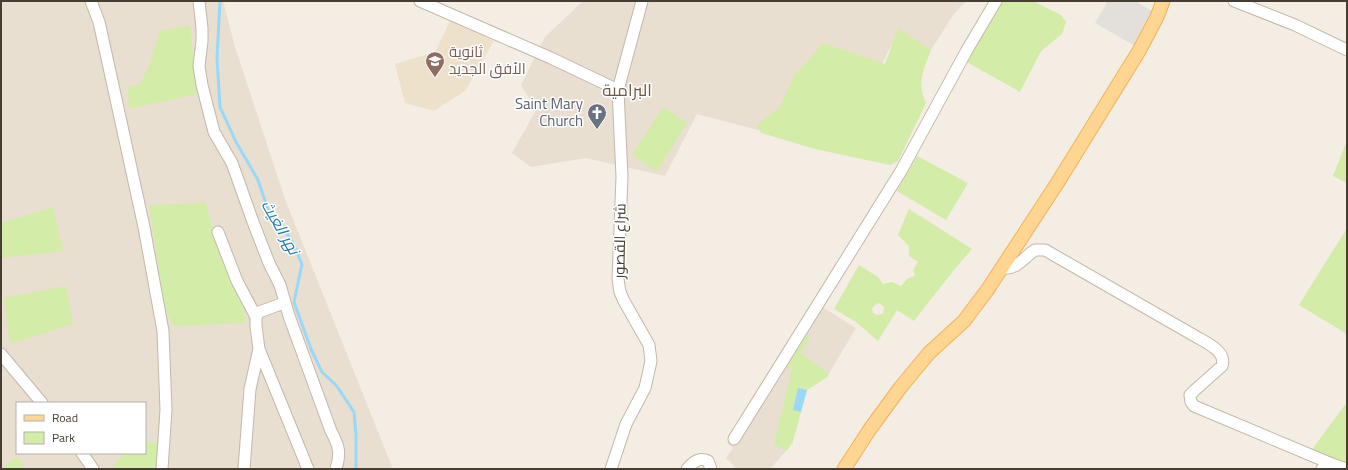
<svg xmlns="http://www.w3.org/2000/svg" width="1348" height="470" viewBox="0 0 1348 470" font-family="'Titillium Web',Cairo,sans-serif">
	<style>
		.residential { fill: #e8dfd1; fill-rule: evenodd }
		.education { fill: #eee1cc }
		.green { fill: #d3eca8; fill-rule: evenodd }
		.parking { fill: #e3e0dc }
		.water { fill: #99d9f7 }
		.lines { fill: none; stroke-linecap: round; stroke-linejoin: round }
		.stream { stroke: #99d9f7; stroke-width: 3 }
		.minor-casing { stroke: #c3b7a8; stroke-width: 13 }
		.major-casing { stroke: #efb356; stroke-width: 15 }
		.minor { stroke: #fff; stroke-width: 11 }
		.major { stroke: #ffd691; stroke-width: 13 }
		.labels { text-anchor: middle; stroke-width: 3; stroke-linejoin: round; paint-order: stroke }
		.education-label { font-size: 15px; fill: #785e54; stroke: #fff; text-anchor: start }
		.worship-label { font-size: 15px; fill: #5b616d; stroke: #fff; text-anchor: end }
		.street-label { font-size: 15px; fill: #463d33; stroke: #fff }
		.water-label { font-size: 16px; font-style: italic; fill: #207dab; stroke: #fff }
		.quarter-label { font-size: 17px; fill: #6a5a49; stroke: #fff }
	</style>
	<rect width="100%" height="100%" fill="#f4ede3"/>
	<!-- residential -->
	<path class="residential" d="M1,1H223L235,47L285,199L393,469H1ZM17,403H145V453H17Z
		M583,1H966L953,15L931,50L898,32L879,70L762,131L697,114L665,176L586,158L531,167L512,153L536,110L521,85L545,37Z
		M813,301L856,328L827,377L807,390L792,444L770,469H737L726,458L733,448L728,444Z"/>
	<!-- education -->
	<path class="education" d="M451,19L494,41L465,91L434,111L405,103L395,64L435,52Z"/>
	<!-- green -->
	<path class="green" d="M1001,1H1033L1061,15L1066,22L1062,34L1041,51L1020,92L965,61Z
		M190,25L197,94L129,109L128,88L140,84L150,63L160,31Z
		M898,28L931,50C924,70 916,82 926,103L898,161L890,165L815,149L761,133L757,125L780,107L795,74L806,63L823,43L885,64Z
		M663,107L687,123L657,171L632,155Z
		M1347,140V183L1333,176Z
		M917,156L968,183L946,220L897,191Z
		M206,203L220,257L243,307L246,323L174,326L165,309L149,205Z
		M53,207L63,251L1,258V223Z
		M909,209L972,249L953,271L914,321L897,310L878,341L856,322L834,309L859,265L878,277L883,284L892,282L901,286L907,279L915,276L913,270L918,262L909,256V246L898,235ZM879,303L884,307V311L882,314L877,315L873,313L872,308L875,305Z
		M1347,228V334L1299,305Z
		M66,286L73,324L10,344L4,298Z
		M807,335L810,338L800,353L829,373L827,377L807,390L798,388L793,410L801,412L792,444L786,451L774,444L793,364L788,370L784,367Z
		M1347,402V465L1311,451Z
		M145,442L160,443L158,469H114L113,466L125,453H145Z
		M19,457L25,469H3L8,462Z"/>
	<!-- parking -->
	<path class="parking" d="M1108,1H1135L1155,13L1135,46L1095,23Z"/>
	<!-- water -->
	<path class="water" d="M798,388L807,390L801,412L793,410Z"/>
	<g class="lines">
		<!-- stream -->
		<path class="stream" d="M220,1L217,58L220,107L236,142L258,180L268,210L291,239L302,264L294,302L311,349L322,372L336,385L354,412L356,435V469"/>
		<defs>
			<path id="minor" d="M91,1L99,22L107,58L144,227L163,331L166,410L162,469
				M199,1L202,28V41L199,66L202,85L214,132L232,163L253,222L269,263L280,285L289,316L331,431C339,446 341,453 336,469
				M420,1L551,58L618,90
				M1234,1L1295,25L1347,50
				M218,232L237,281L256,317
				M1003,268C1017,270 1024,257 1035,250H1045L1195,336C1205,342 1227,351 1222,366L1195,390L1190,395L1191,402L1194,406L1332,464
				M284,303L259,312L256,317V326L259,349L308,469
				M1,354L42,403
				M734,439L901,171L967,50L996,1
				M82,453L93,469
				M244,469L250,389L259,349
				M611,469L626,424L645,388L651,361L649,345L624,301L620,292L618,279L622,177L618,90L642,1
				M687,469C693,462 699,457 708,461L711,469
				M1322,469L1332,464L1346,469"/>
			<path id="major" d="M844,469L870,429L900,388L929,353L964,321L988,289L1058,182L1139,51L1157,17L1163,1"/>
		</defs>
		<!-- minor casing -->
		<use href="#minor" class="minor-casing"/>
		<!-- major casing -->
		<use href="#major" class="major-casing"/>
		<!-- minor -->
		<use href="#minor" class="minor"/>
		<!-- major -->
		<use href="#major" class="major"/>
	</g>
	<!-- icons -->
	<defs>
		<symbol id="school-pin" viewBox="-11 -11 22 30"><path d="M0 17L-7.5 6A9.5 9.5 0 1 1 7.5 6Z" fill="#8d6e63" stroke="#fff"/><path d="M0-5L7-2L0 1L-7-2ZM-4 1L0 2.5L4 1V4Q0 6-4 4Z" fill="#fff"/></symbol>
		<symbol id="church-pin" viewBox="-11 -11 22 30"><path d="M0 17L-7.5 6A9.5 9.5 0 1 1 7.5 6Z" fill="#6b7280" stroke="#fff"/><path d="M-1.2-6h2.4v3.5h3.3v2.4h-3.3V6h-2.4V-.1h-3.3v-2.4h3.3Z" fill="#fff"/></symbol>
	</defs>
	<g fill-rule="evenodd">
		<use href="#school-pin" x="424" y="50" width="22" height="30"/>
		<use href="#church-pin" x="586" y="102" width="22" height="30"/>
	</g>
	<g class="labels">
		<!-- education labels -->
		<g class="education-label">
			<text x="449" y="57">ثانوية<tspan x="449" dy="17">الأفق الجديد</tspan></text>
		</g>
		<!-- worship labels -->
		<g class="worship-label">
			<text x="583" y="109">Saint Mary<tspan x="583" dy="17">Church</tspan></text>
		</g>
		<!-- street labels -->
		<g class="street-label">
			<text transform="translate(620 241) rotate(-89)" y="5">شراع القصور</text>
		</g>
		<!-- water labels -->
		<g class="water-label">
			<text transform="translate(281 227) rotate(60)" y="6">نهر الغيث</text>
		</g>
		<!-- quarter labels -->
		<g class="quarter-label">
			<text x="627" y="96">البرامية</text>
		</g>
	</g>
	<!-- border -->
	<rect width="1348" height="470" fill="none" stroke="#463d33" stroke-width="4"/>
	<!-- legend -->
	<rect x="16" y="402" width="130" height="52" fill="#ffffff" stroke="#b5b1ad"/>
	<rect x="24" y="415" width="20" height="6" fill="#ffd691" stroke="#b5b1ad"/>
	<text x="52" y="422" font-size="12" fill="#463d33">Road</text>
	<rect x="24" y="432" width="20" height="12" fill="#d3eca8" stroke="#b5b1ad"/>
	<text x="52" y="442" font-size="12" fill="#463d33">Park</text>
</svg>
